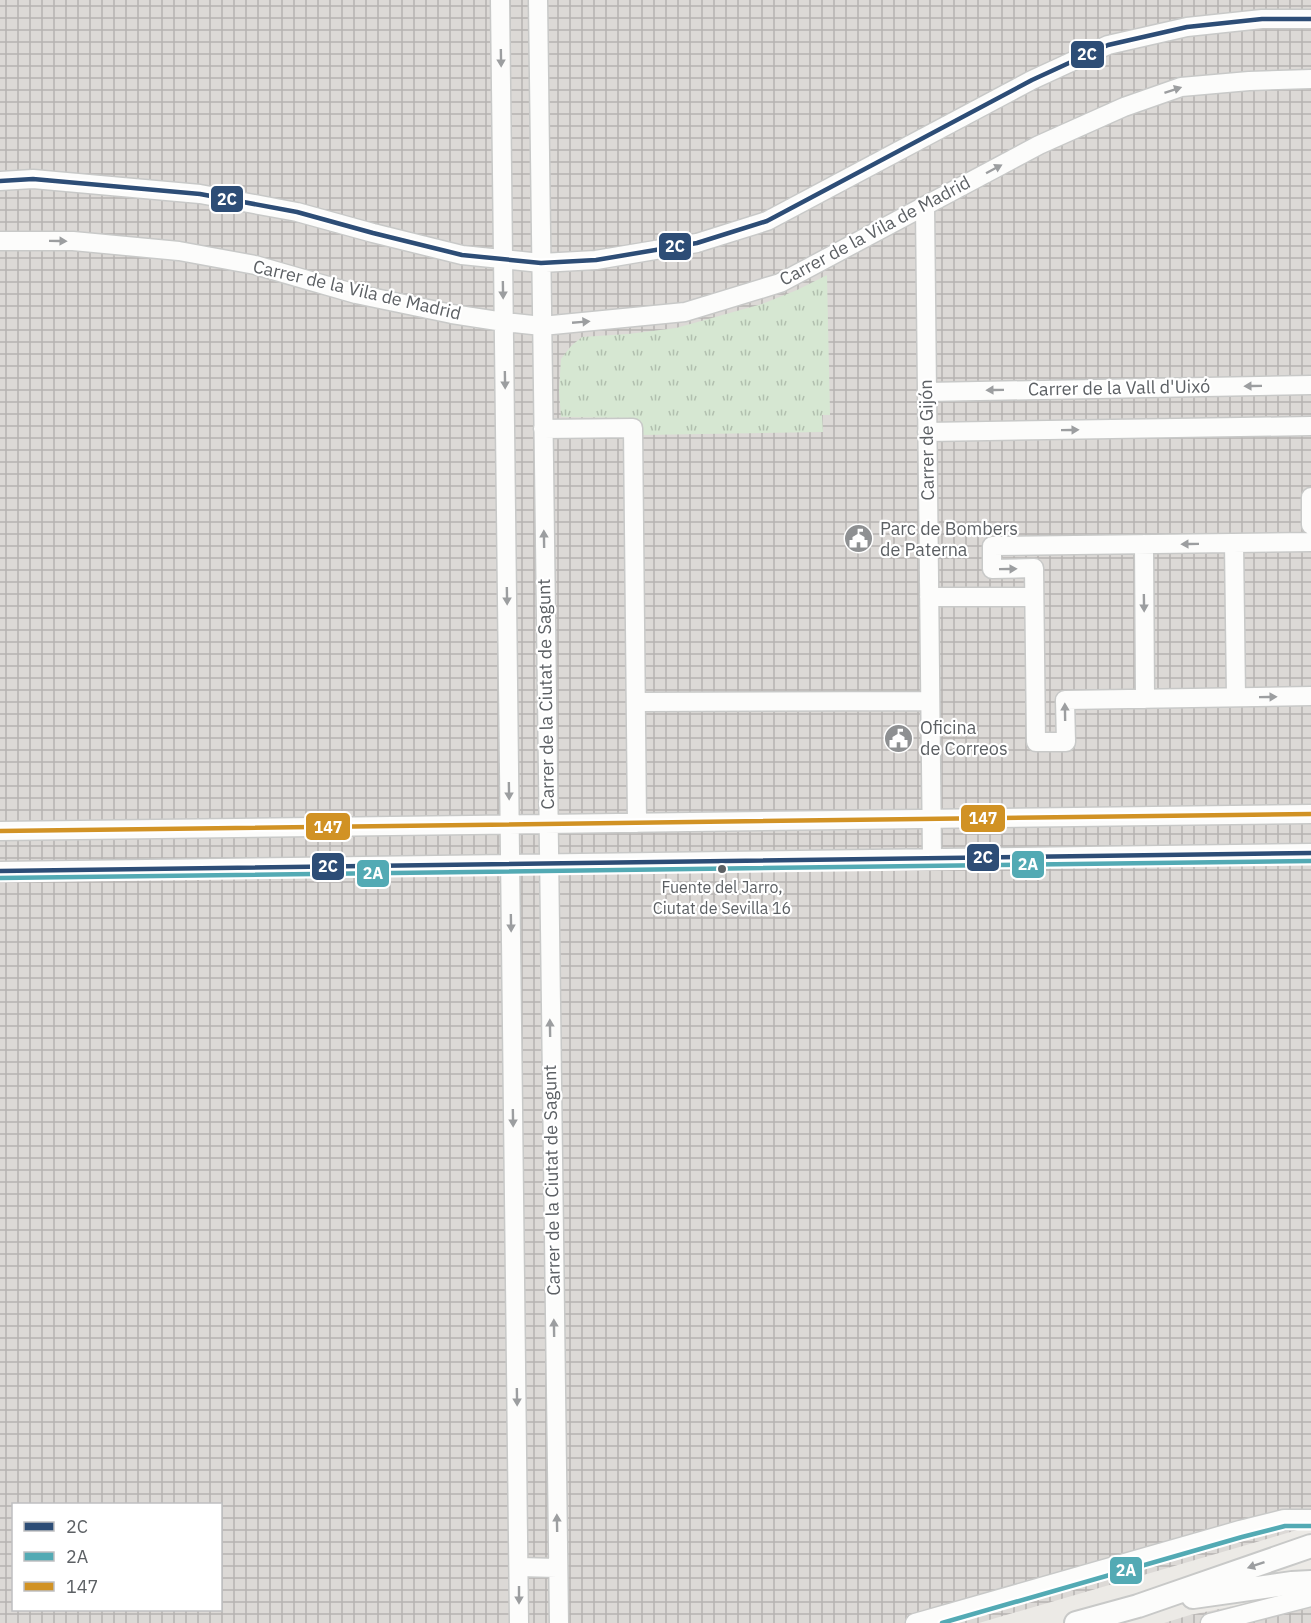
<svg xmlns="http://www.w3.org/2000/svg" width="1311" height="1623" viewBox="0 0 1311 1623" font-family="'IBM Plex Sans',sans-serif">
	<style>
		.industrial { fill: url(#industrial-grid); fill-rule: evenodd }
		.park { fill: url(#park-tufts) }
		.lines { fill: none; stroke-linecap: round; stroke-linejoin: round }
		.minor-casing { stroke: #c8c9c8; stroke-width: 21 }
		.tertiary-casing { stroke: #c8c9c8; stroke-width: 26 }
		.minor { stroke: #fcfcfb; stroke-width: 18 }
		.tertiary { stroke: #fcfcfb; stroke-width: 22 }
		.bus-1-casing { stroke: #fff; stroke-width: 9 }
		.bus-2-casing { stroke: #fff; stroke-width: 9 }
		.bus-3-casing { stroke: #fff; stroke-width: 9 }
		.bus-1 { stroke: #2d4d76; stroke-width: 4.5 }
		.bus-2 { stroke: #53aab4; stroke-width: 4.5 }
		.bus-3 { stroke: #d19224; stroke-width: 4.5 }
		.oneway { fill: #9c9ea0 }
		.bus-dot { fill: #5c6064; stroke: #fff; stroke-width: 2 }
		.labels { text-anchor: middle; stroke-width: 4.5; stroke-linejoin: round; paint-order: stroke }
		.bus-label { font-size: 16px; fill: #5c6064; stroke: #fff }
		.street-label { font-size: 18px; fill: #5c6064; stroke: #fff }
		.poi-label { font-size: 18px; fill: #5c6064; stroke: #fff; text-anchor: start }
		.line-badge { stroke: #fff; stroke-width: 2 }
		.badge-label { font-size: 16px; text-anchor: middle; font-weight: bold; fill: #fff }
	</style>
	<defs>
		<pattern id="industrial-grid" width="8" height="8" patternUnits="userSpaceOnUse" patternTransform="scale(1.5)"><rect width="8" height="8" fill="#dcd9d6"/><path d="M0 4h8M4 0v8" fill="none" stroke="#b6b3b1"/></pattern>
		<pattern id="park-tufts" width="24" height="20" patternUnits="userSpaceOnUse" patternTransform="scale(1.5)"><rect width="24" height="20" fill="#d6e7d2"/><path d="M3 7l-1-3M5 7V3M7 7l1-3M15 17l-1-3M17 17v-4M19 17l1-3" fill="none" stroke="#b1bfae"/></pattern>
	</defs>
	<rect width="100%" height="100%" fill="#eceae6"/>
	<!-- industrial -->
	<path class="industrial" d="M0,0H1311V1526L979,1623H0ZM14,1504H220V1610H14Z
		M1249,1603L1311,1605V1623H1164L1190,1615Z"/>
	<!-- park -->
	<path class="park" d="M827,275L830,415H822L823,432L643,435L642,426L634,418L561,417L559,391L561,359L571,346L582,337L628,334L676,328L762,304L797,290Z"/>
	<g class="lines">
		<defs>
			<path id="minor" d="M500,0L519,1623
				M538,0L559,1623
				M0,181L33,179L200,194L297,212L373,233L462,255L541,263L596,260L697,243L767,221L1032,80L1108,45L1187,27L1262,19H1311
				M925,206L932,858
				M0,241H73L179,251L255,265L356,294L452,314L504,322L542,326L685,312L780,283L1039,145L1124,107L1181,87L1249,81L1311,79
				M927,392L1311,385
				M543,429L633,428L637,823
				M927,432L1311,426
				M1311,497V525
				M1311,542L992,546V569L1034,568L1036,742H1066L1065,700L1311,696
				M1234,543L1236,697
				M1144,544L1145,699
				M929,597H1034
				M636,702L930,701
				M0,831L1311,814
				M0,871L1311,853
				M519,1567L557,1568
				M915,1623L1240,1530L1284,1519H1311
				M1210,1623L1311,1597"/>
			<path id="tertiary" d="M1193,1597L1292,1583L1311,1582
				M1076,1623L1138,1606L1311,1546"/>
		</defs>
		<!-- minor casing -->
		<use href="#minor" class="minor-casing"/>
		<!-- tertiary casing -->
		<use href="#tertiary" class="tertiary-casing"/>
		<!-- minor -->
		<use href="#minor" class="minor"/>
		<!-- tertiary -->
		<use href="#tertiary" class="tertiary"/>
		<defs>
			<path id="bus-1" d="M0,181L33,179L200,194L297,212L373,233L462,255L541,263L596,260L697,243L767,221L1032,80L1108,45L1187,27L1262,19H1311
				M0,871L1311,853"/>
			<path id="bus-2" d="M0,878L1311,861
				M942,1623L1242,1537L1285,1526H1311"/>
			<path id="bus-3" d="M0,831L1311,814"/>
		</defs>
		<!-- bus-1 casing -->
		<use href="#bus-1" class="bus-1-casing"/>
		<!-- bus-2 casing -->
		<use href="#bus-2" class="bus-2-casing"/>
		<!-- bus-3 casing -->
		<use href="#bus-3" class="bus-3-casing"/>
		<!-- bus-1 -->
		<use href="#bus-1" class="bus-1"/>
		<!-- bus-2 -->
		<use href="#bus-2" class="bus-2"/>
		<!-- bus-3 -->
		<use href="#bus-3" class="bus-3"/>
	</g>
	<!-- one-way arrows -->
	<defs><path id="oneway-solid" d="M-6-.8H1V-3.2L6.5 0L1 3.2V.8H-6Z" transform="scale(1.5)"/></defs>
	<g class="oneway">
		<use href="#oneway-solid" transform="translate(501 58) rotate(89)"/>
		<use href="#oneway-solid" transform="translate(1173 90) rotate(-18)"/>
		<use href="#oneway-solid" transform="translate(994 169) rotate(-28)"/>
		<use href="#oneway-solid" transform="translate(58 241) rotate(1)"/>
		<use href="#oneway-solid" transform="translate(503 290) rotate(89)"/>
		<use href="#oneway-solid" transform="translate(581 322) rotate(-5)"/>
		<use href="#oneway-solid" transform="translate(505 380) rotate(89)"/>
		<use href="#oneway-solid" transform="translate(1253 386) rotate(179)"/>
		<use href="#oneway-solid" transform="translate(995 390) rotate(179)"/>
		<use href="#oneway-solid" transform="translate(1070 430) rotate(-1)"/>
		<use href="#oneway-solid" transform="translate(544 539) rotate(-91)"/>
		<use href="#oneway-solid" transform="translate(1190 544) rotate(179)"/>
		<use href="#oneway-solid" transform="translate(1008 569) rotate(-1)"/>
		<use href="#oneway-solid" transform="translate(507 596) rotate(89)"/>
		<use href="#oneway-solid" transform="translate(1144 603) rotate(89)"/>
		<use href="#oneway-solid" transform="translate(1268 697) rotate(-1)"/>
		<use href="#oneway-solid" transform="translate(1065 712) rotate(-91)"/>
		<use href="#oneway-solid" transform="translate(509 791) rotate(89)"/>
		<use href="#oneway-solid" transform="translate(511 923) rotate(89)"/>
		<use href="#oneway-solid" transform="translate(550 1028) rotate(-91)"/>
		<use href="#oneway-solid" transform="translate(513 1118) rotate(89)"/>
		<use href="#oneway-solid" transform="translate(554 1328) rotate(-91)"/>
		<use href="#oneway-solid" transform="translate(517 1397) rotate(89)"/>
		<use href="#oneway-solid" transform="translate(557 1523) rotate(-91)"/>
		<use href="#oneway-solid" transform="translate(1256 1565) rotate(161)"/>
		<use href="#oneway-solid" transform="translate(519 1595) rotate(90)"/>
	</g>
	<!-- icons -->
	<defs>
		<symbol id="civic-disc" viewBox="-11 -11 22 22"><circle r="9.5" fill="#8e9092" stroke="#fff"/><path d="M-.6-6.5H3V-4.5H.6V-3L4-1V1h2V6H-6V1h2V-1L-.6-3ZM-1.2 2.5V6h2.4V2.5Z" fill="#fff"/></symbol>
	</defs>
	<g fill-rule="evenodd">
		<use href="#civic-disc" x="842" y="522" width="33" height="33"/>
		<use href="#civic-disc" x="882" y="722" width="33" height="33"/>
	</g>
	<!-- markers -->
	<circle class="bus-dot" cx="722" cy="869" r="5"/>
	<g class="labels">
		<!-- bus labels -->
		<g class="bus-label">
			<text x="722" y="893">Fuente del Jarro,<tspan x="722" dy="21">Ciutat de Sevilla 16</tspan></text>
		</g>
		<!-- street labels -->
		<g class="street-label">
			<text transform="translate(875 231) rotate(-28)" y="6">Carrer de la Vila de Madrid</text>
			<text transform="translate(357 290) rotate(13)" y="6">Carrer de la Vila de Madrid</text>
			<text transform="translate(1119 388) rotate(-1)" y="6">Carrer de la Vall d'Uixó</text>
			<text transform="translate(927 440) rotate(-91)" y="6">Carrer de Gijón</text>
			<text transform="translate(546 694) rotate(-91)" y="6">Carrer de la Ciutat de Sagunt</text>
			<text transform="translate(552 1180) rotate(-91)" y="6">Carrer de la Ciutat de Sagunt</text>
		</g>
		<!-- poi labels -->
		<g class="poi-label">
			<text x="880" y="535">Parc de Bombers<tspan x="880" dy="21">de Paterna</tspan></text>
			<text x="920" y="734">Oficina<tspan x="920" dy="21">de Correos</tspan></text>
		</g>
	</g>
	<g class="line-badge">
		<rect x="1070" y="40" width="35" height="29" rx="6" fill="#2d4d76"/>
		<rect x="210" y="185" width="34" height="28" rx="6" fill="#2d4d76"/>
		<rect x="658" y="232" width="34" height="29" rx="6" fill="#2d4d76"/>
		<rect x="960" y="804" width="46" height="29" rx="6" fill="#d19224"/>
		<rect x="305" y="812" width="46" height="29" rx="6" fill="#d19224"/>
		<rect x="966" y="843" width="34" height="29" rx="6" fill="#2d4d76"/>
		<rect x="1011" y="850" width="34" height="29" rx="6" fill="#53aab4"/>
		<rect x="311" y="852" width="34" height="29" rx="6" fill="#2d4d76"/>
		<rect x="356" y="859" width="34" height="29" rx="6" fill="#53aab4"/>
		<rect x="1109" y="1556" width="34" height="29" rx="6" fill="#53aab4"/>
	</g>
	<g class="badge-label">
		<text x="1087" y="60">2C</text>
		<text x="227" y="205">2C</text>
		<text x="675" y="252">2C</text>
		<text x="983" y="824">147</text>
		<text x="328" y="833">147</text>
		<text x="983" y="863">2C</text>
		<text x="1028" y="870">2A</text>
		<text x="328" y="872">2C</text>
		<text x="373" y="879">2A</text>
		<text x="1126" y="1576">2A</text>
	</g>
	<!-- legend -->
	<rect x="12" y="1503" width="210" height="108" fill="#ffffff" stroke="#bebfc1" stroke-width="1.5"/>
	<rect x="24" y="1522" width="30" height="9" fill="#2d4d76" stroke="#bebfc1" stroke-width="1.5"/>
	<text x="66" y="1533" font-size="18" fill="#5c6064">2C</text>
	<rect x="24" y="1552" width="30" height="9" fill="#53aab4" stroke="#bebfc1" stroke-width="1.5"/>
	<text x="66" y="1563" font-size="18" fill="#5c6064">2A</text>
	<rect x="24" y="1582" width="30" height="9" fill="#d19224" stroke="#bebfc1" stroke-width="1.5"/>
	<text x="66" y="1593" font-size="18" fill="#5c6064">147</text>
</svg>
